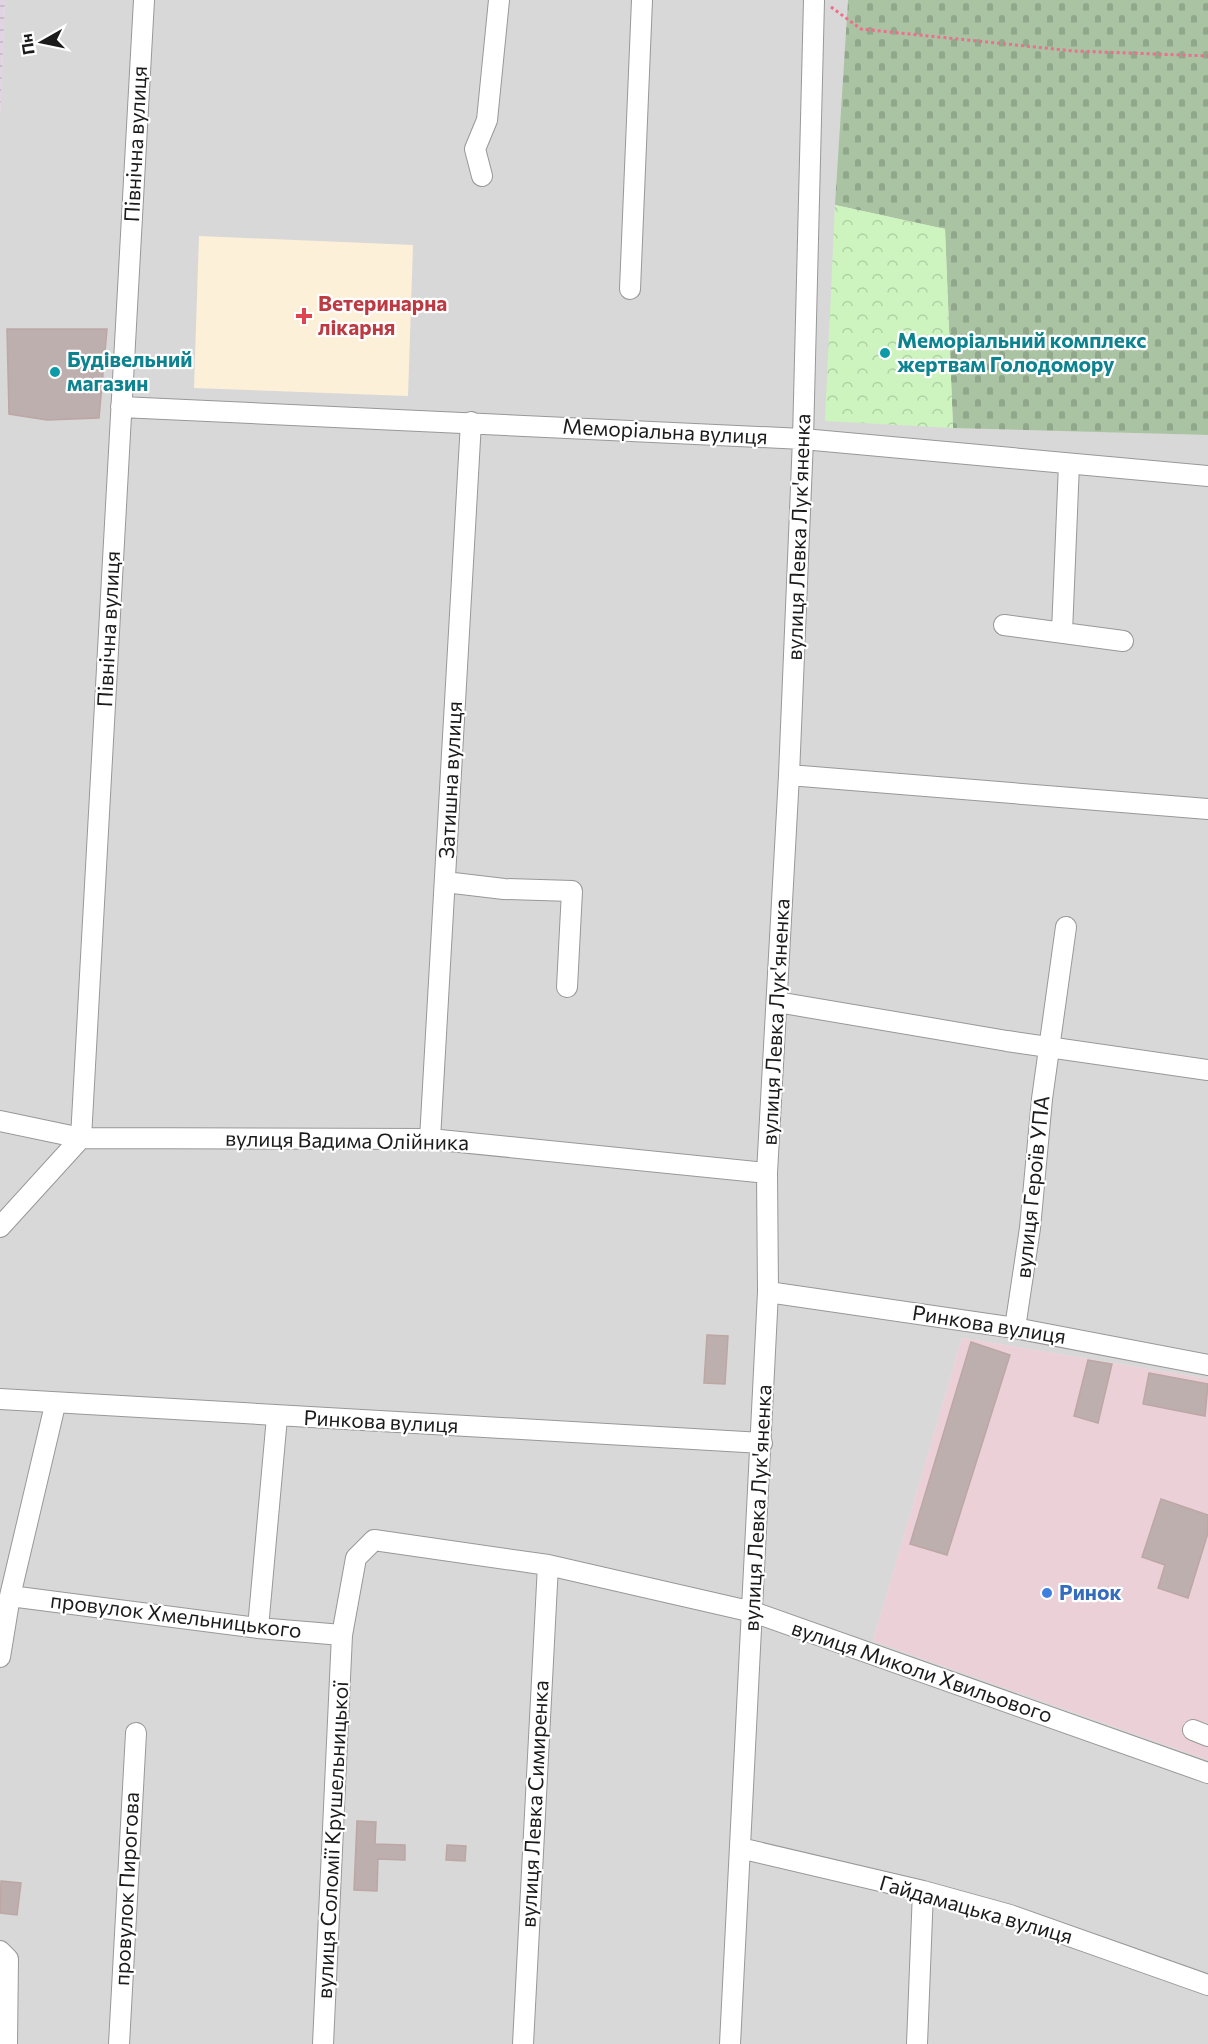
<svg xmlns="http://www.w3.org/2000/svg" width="1208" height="2044" viewBox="0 0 1208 2044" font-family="Commissioner,sans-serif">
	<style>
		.residential { fill: #d9d8d8 }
		.commercial { fill: #ecd0d8 }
		.industrial { fill: url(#industrial-grid) }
		.education { fill: #fcf0d9 }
		.cemetery { fill: url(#cemetery-stones) }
		.park { fill: url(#park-crowns) }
		.building { fill: #bcafae; stroke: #bca7a4; stroke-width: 1.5 }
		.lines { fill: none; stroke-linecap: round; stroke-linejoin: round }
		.minor-casing { stroke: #989898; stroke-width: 22 }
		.path { stroke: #ef6e8d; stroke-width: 3; stroke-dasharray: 3 3; stroke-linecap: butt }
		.minor { stroke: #fff; stroke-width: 20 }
		.health-dot { fill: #e0444e; stroke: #fff; stroke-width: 2 }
		.culture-dot { fill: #0f9aa8; stroke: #fff; stroke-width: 2 }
		.shop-dot { fill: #3f7fe0; stroke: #fff; stroke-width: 2 }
		.labels { text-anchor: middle; stroke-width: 4.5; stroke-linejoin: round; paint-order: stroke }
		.street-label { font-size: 21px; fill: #1b1b1b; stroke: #fff }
		.health-label { font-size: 21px; font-weight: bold; fill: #be3a42; stroke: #fff; text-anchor: start }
		.culture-label { font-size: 21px; font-weight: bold; fill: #0d838f; stroke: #fff; text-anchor: start }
		.shop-label { font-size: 21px; font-weight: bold; fill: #366cbe; stroke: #fff; text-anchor: start }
	</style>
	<defs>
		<pattern id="industrial-grid" width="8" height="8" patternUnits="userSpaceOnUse" patternTransform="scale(1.5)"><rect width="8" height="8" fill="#e2d3e4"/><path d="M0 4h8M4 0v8" fill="none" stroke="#c1b5c3"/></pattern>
		<pattern id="cemetery-stones" width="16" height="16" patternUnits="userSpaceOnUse" patternTransform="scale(1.5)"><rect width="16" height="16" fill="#a9c3a3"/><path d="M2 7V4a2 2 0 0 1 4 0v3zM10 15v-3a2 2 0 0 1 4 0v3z" fill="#91a78c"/></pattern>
		<pattern id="park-crowns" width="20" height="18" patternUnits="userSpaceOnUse" patternTransform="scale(1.5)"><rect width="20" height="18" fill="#cdf4bf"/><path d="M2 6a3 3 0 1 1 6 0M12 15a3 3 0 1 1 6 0" fill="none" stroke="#afd1a4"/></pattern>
	</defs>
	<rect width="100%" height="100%" fill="#ece4e1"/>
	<!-- residential -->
	<path class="residential" d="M5,0H848L836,205L953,427L1208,435V1379L962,1338L873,1641L1208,1760V2044H0V119Z"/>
	<!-- commercial -->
	<path class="commercial" d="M962,1338L1208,1379V1760L873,1641Z"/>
	<!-- industrial -->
	<path class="industrial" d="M0,0H5L0,119Z"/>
	<!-- education -->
	<path class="education" d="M199,236L413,245L408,396L194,388Z"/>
	<!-- cemetery -->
	<path class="cemetery" d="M848,0H1208V435L953,428L945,229L835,205Z"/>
	<!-- park -->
	<path class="park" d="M835,205L945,229L953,428L825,421Z"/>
	<!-- building -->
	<path class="building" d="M7,329H107L99,418L47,420L9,414Z
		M707,1335L728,1336L725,1384L704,1383Z
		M971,1342L1010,1355L947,1555L910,1544Z
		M1088,1360L1112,1364L1098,1423L1074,1416Z
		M1149,1373L1208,1384L1205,1416L1143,1404Z
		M1161,1499L1208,1515V1533L1188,1598L1158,1588L1165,1565L1142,1557Z
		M357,1821L376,1822L375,1844L405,1845V1860L378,1859L377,1891L354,1890Z
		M447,1845L466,1846L465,1861L446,1860Z
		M1,1881L21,1883L17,1915L0,1913Z"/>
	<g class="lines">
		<defs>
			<path id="minor" d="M482,176L475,149L487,120L499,0
				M630,289L642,0
				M121,407L803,439L1208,476
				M1004,625L1123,641
				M1062,632L1069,464
				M789,775L1208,809
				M445,882L504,889L572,891L567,987
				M777,1002L1007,1041L1208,1070
				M0,1121L81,1138L430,1139L767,1173
				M430,1139L471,422
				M0,1227L81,1138L144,0
				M768,1292L1015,1328L1208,1365
				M1015,1328L1030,1228L1042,1099L1066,927
				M0,1399L762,1443
				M10,1596L258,1628L342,1635
				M258,1628L277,1417
				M0,1657L10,1596L55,1405
				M1193,1730L1208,1736
				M740,1848L923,1891L1010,1915L1208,1985
				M0,1951L8,1959L7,2044
				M119,2044L136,1733
				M323,2044L342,1635L356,1558L374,1540L548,1565L753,1612L1208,1773
				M523,2044L548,1565
				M730,2044L768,1292L767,1173L789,775L803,439L814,0
				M917,2044L923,1891"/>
		</defs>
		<!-- minor casing -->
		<use href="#minor" class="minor-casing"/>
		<!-- path -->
		<path class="path" d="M831,7L861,29L1074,51L1208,56"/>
		<!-- minor -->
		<use href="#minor" class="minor"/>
	</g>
	<!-- markers -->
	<path class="health-dot" d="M301 307h6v6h6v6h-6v6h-6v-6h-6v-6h6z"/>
	<g class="culture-dot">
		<circle cx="885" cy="353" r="6"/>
		<circle cx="55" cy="372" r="6"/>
	</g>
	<circle class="shop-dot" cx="1047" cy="1593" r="6"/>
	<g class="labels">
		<!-- street labels -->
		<g class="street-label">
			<text transform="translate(136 144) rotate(-87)" y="7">Північна вулиця</text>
			<text transform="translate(665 432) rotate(3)" y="7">Меморіальна вулиця</text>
			<text transform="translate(799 537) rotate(-88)" y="7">вулиця Левка Лук'яненка</text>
			<text transform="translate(109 629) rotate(-87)" y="7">Північна вулиця</text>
			<text transform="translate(451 780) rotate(-87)" y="7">Затишна вулиця</text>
			<text transform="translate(776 1022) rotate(-87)" y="7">вулиця Левка Лук'яненка</text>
			<text transform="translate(347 1141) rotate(1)" y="7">вулиця Вадима Олійника</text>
			<text transform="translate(1033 1187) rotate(-84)" y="7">вулиця Героїв УПА</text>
			<text transform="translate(989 1325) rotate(9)" y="7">Ринкова вулиця</text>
			<text transform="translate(381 1422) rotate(3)" y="7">Ринкова вулиця</text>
			<text transform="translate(758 1508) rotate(-87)" y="7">вулиця Левка Лук'яненка</text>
			<text transform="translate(176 1616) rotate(7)" y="7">провулок Хмельницького</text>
			<text transform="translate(922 1672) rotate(19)" y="7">вулиця Миколи Хвильового</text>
			<text transform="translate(535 1804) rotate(-87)" y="7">вулиця Левка Симиренка</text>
			<text transform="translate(333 1840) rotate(-87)" y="7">вулиця Соломії Крушельницької</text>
			<text transform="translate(127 1889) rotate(-87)" y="7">провулок Пирогова</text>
			<text transform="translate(976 1910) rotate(16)" y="7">Гайдамацька вулиця</text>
		</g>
		<!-- health labels -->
		<g class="health-label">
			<text x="318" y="311">Ветеринарна<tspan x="318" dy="24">лікарня</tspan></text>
		</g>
		<!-- culture labels -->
		<g class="culture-label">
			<text x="897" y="348">Меморіальний комплекс<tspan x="897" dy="24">жертвам Голодомору</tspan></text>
			<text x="67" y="367">Будівельний<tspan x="67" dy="24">магазин</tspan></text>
		</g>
		<!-- shop labels -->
		<g class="shop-label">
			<text x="1059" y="1600">Ринок</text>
		</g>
	</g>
	<!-- north arrow -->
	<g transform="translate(42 42) rotate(261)" stroke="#ffffff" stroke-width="4.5" paint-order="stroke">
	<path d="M0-4.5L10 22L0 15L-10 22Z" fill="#1b1b1b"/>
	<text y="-9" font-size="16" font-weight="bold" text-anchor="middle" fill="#1b1b1b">Пн</text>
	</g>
</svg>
